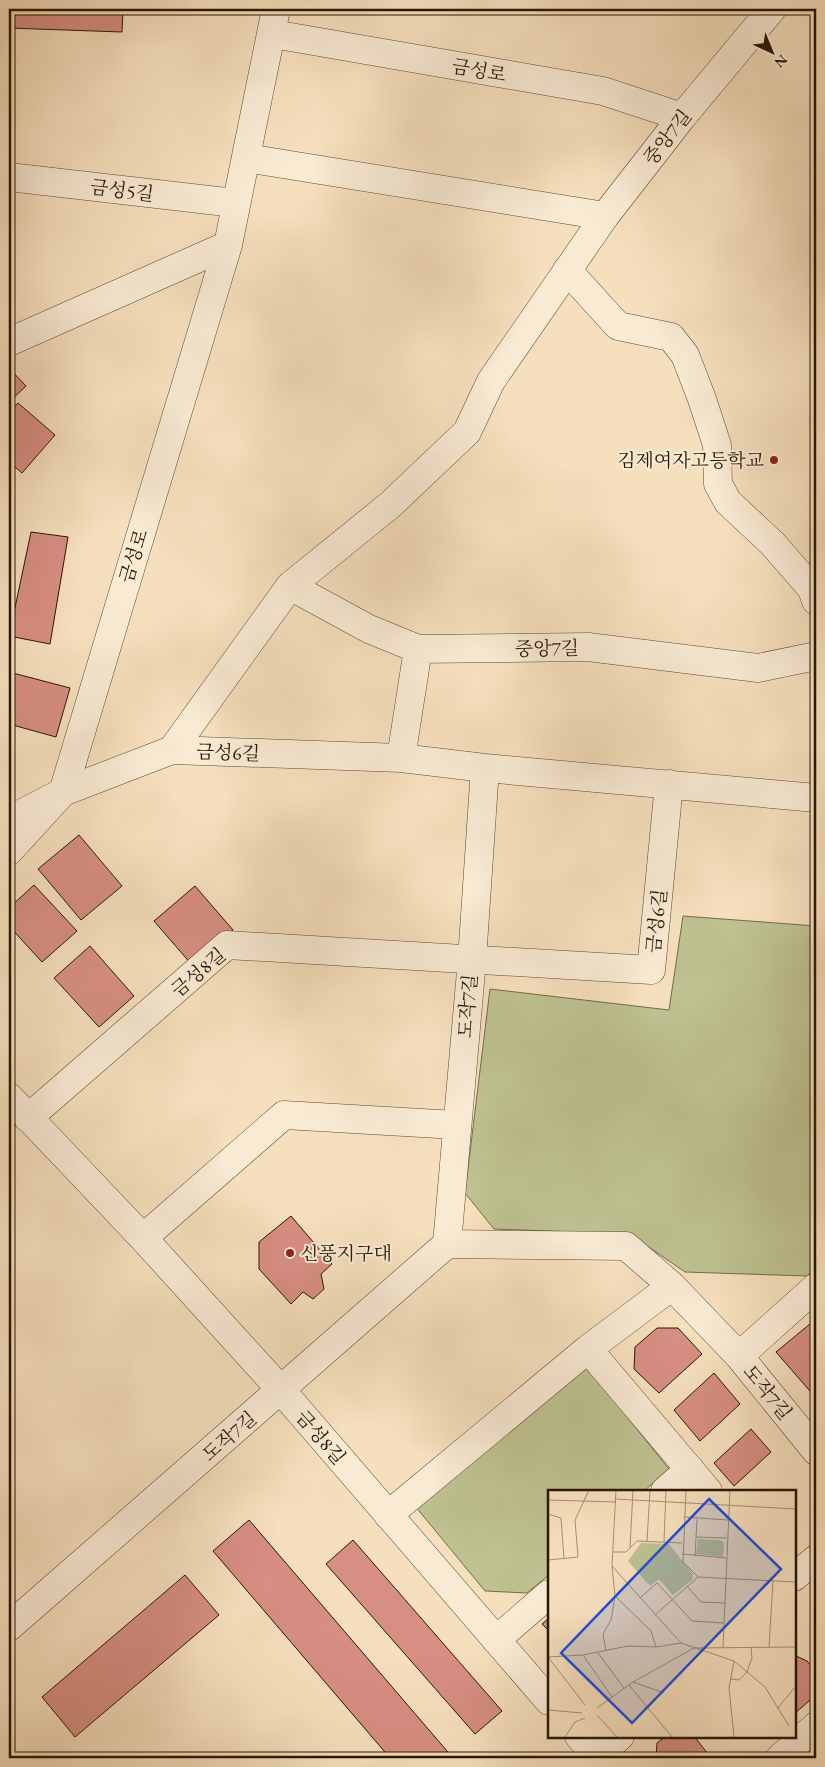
<svg xmlns="http://www.w3.org/2000/svg" width="825" height="1767" viewBox="0 0 825 1767" font-family="'EB Garamond','Noto Serif KR',serif">
	<style>
		.green { fill: #bec190; stroke: #736c49 }
		.building { fill: #d78e83; stroke: #281702 }
		.lines { fill: none; stroke-linecap: round; stroke-linejoin: round }
		.minor-casing { stroke: #5c4931; stroke-width: 29 }
		.minor { stroke: #f9ead4; stroke-width: 28 }
		.poi-dot { fill: #8f2418; stroke: #f9ead4; stroke-width: 2 }
		.labels { text-anchor: middle; stroke-width: 4; stroke-linejoin: round; paint-order: stroke }
		.street-label { font-size: 19px; fill: #281702; stroke: #f9ead4 }
		.poi-label { font-size: 19px; fill: #281702; stroke: #f9ead4; text-anchor: end }
		.inset-road { fill: none; stroke: #a48f72; stroke-width: 1 }
		.view { fill: #1d4ed8; fill-opacity: 0.15; stroke: #1d4ed8; stroke-width: 2.5 }
		.inset-edge { fill: none; stroke: #281702; stroke-width: 2.5 }
	</style>
	<rect width="100%" height="100%" fill="#f6dfbd"/>
	<filter id="stains"><feTurbulence type="fractalNoise" baseFrequency=".004" numOctaves="4"/><feColorMatrix values="0 0 0 0 .2 0 0 0 0 .09 0 0 0 0 .02 0 0 0 .5 -.17"/></filter>
	<radialGradient id="worn" r=".72"><stop offset=".6" stop-color="#630" stop-opacity="0"/><stop offset="1" stop-color="#630" stop-opacity=".3"/></radialGradient>
	<!-- green -->
	<path class="green" d="M683,916L816,926V1267L807,1276L685,1272L630,1234L494,1229L465,1193L490,989L669,1010Z
		M587,1367L669,1469L644,1491H549V1575L527,1593L485,1591L415,1506Z"/>
	<!-- building -->
	<path class="building" d="M9,9H123L122,32L9,28Z
		M9,368L26,386L9,402Z
		M18,403L55,435L22,473L9,462V413Z
		M31,532L68,537L50,644L9,636Z
		M9,672L70,688L56,737L9,724Z
		M79,835L122,886L81,920L38,869Z
		M34,885L77,931L42,962L9,926V908Z
		M195,886L233,930L192,965L154,921Z
		M90,946L134,996L99,1027L54,978Z
		M291,1216L332,1264L321,1274L324,1289L313,1299L303,1292L291,1304L259,1269V1242Z
		M816,1319V1398L776,1352Z
		M657,1328H678L702,1354L659,1393L634,1369L635,1347Z
		M714,1373L740,1404L700,1441L674,1410Z
		M751,1429L771,1452L734,1486L714,1463Z
		M249,1520L453,1758H390L213,1551Z
		M353,1540L502,1711L475,1734L326,1564Z
		M185,1575L219,1615L75,1737L42,1697Z
		M549,1618V1631L542,1624Z
		M794,1655L807,1661L816,1672V1695L794,1714Z
		M666,1736H694L711,1758H656L657,1743Z"/>
	<g class="lines">
		<defs>
			<path id="minor" d="M273,34L603,91L682,117
				M246,158L605,216
				M9,177L235,203
				M567,270L618,326L671,337L685,355L702,399L717,445L718,484L728,502L773,544L812,589L816,601
				M9,342L228,245
				M290,586L369,629L418,649L588,647L758,668L816,656
				M172,750L290,586L390,505L467,432L491,381L605,216L682,117L772,9
				M401,758L418,649
				M9,820L63,792L172,750L401,758L485,768L816,798
				M9,851L63,792L228,245L276,9
				M9,1097L143,1238L281,1390L549,1701
				M28,1118L227,945L651,970L669,784
				M143,1238L284,1115L456,1125
				M447,1244L472,960L485,768
				M588,1349L708,1491
				M739,1356L816,1287
				M665,1491L690,1469
				M388,1515L588,1349L672,1286
				M794,1577L816,1559
				M9,1627L447,1244L626,1246L672,1286L739,1356L816,1451
				M496,1640L549,1594
				M579,1736L598,1758
				M597,1757L620,1736
				M780,1758L816,1726"/>
		</defs>
		<!-- minor casing -->
		<use href="#minor" class="minor-casing"/>
		<!-- minor -->
		<use href="#minor" class="minor"/>
	</g>
	<!-- markers -->
	<g class="poi-dot">
		<circle cx="774" cy="460" r="5"/>
		<circle cx="290" cy="1253" r="5"/>
	</g>
	<g class="labels">
		<!-- street labels -->
		<g class="street-label">
			<text transform="translate(479 70) rotate(10)" y="7">금성로</text>
			<text transform="translate(667 137) rotate(-52)" y="7">중앙7길</text>
			<text transform="translate(122 190) rotate(7)" y="7">금성5길</text>
			<text transform="translate(133 556) rotate(-73)" y="7">금성로</text>
			<text transform="translate(547 648) rotate(-1)" y="7">중앙7길</text>
			<text transform="translate(228 752) rotate(2)" y="7">금성6길</text>
			<text transform="translate(656 921) rotate(-84)" y="7">금성6길</text>
			<text transform="translate(198 972) rotate(-40)" y="7">금성8길</text>
			<text transform="translate(467 1006) rotate(-85)" y="7">도작7길</text>
			<text transform="translate(768 1392) rotate(51)" y="7">도작7길</text>
			<text transform="translate(229 1436) rotate(-41)" y="7">도작7길</text>
			<text transform="translate(321 1437) rotate(49)" y="7">금성8길</text>
		</g>
		<!-- poi labels -->
		<g class="poi-label">
			<text x="764" y="467">김제여자고등학교</text>
			<text x="300" y="1260" text-anchor="start">신풍지구대</text>
		</g>
	</g>
	<!-- overview -->
	<g transform="translate(548 1490)">
		<rect width="248" height="248" fill="#f6dfbd"/>
		<path d="M150,49L172,50L176,53L175,67L148,64ZM93,53L121,54L145,84L144,90L125,105L111,89L102,96L80,71Z" fill="#bec190"/>
		<path class="inset-road" d="M68,0L64,76L133,153L186,171L217,197L241,236M138,0L135,72L150,87L248,92M68,9L248,19M0,10L68,12M0,24L13,28L16,69M136,27L180,30M148,47L179,48M99,51L102,0M116,52L118,0M82,58L85,0M65,62H78L89,51L134,53M134,64L178,68M147,66L149,29M0,70L30,67L27,30L41,0M64,76L67,106M139,96L153,112L176,113M67,106L103,141L108,157M92,108L109,93L144,131L176,133M107,125L150,87M175,157L182,0M221,157L225,91M58,161L55,144L63,130L67,106M50,163L76,198M35,165L64,207M0,167L35,165L80,156L108,157L133,153M0,167L37,215M183,189L191,190L199,182L204,168L203,157M85,192L116,203M81,195L124,247M49,218L85,192L146,158L248,157M229,219L248,196M0,220L34,223M49,225L69,247M17,247L27,232L37,228M186,247L181,198L186,171"/>
		<path class="view" d="M161,9L233,79L84,233L13,163Z"/>
		<rect width="248" height="248" class="inset-edge"/>
	</g>
	<!-- margin -->
	<rect width="825" height="1767" fill="none" stroke="#f6dfbd" stroke-width="30"/>
	<rect x="10" y="10" width="805" height="1747" fill="none" stroke="#281702" stroke-width="2.5"/>
	<rect x="15" y="15" width="795" height="1737" fill="none" stroke="#281702"/>
	<!-- north arrow -->
	<g transform="translate(772 52) rotate(136)" stroke="#f9ead4" stroke-width="4" paint-order="stroke">
	<path d="M0-4L9 19L0 12L-9 19Z" fill="#281702"/>
	<text y="-8" font-size="14" font-weight="bold" text-anchor="middle" fill="#281702">N</text>
	</g>
	<rect width="100%" height="100%" filter="url(#stains)"/>
	<rect width="100%" height="100%" fill="url(#worn)"/>
</svg>
